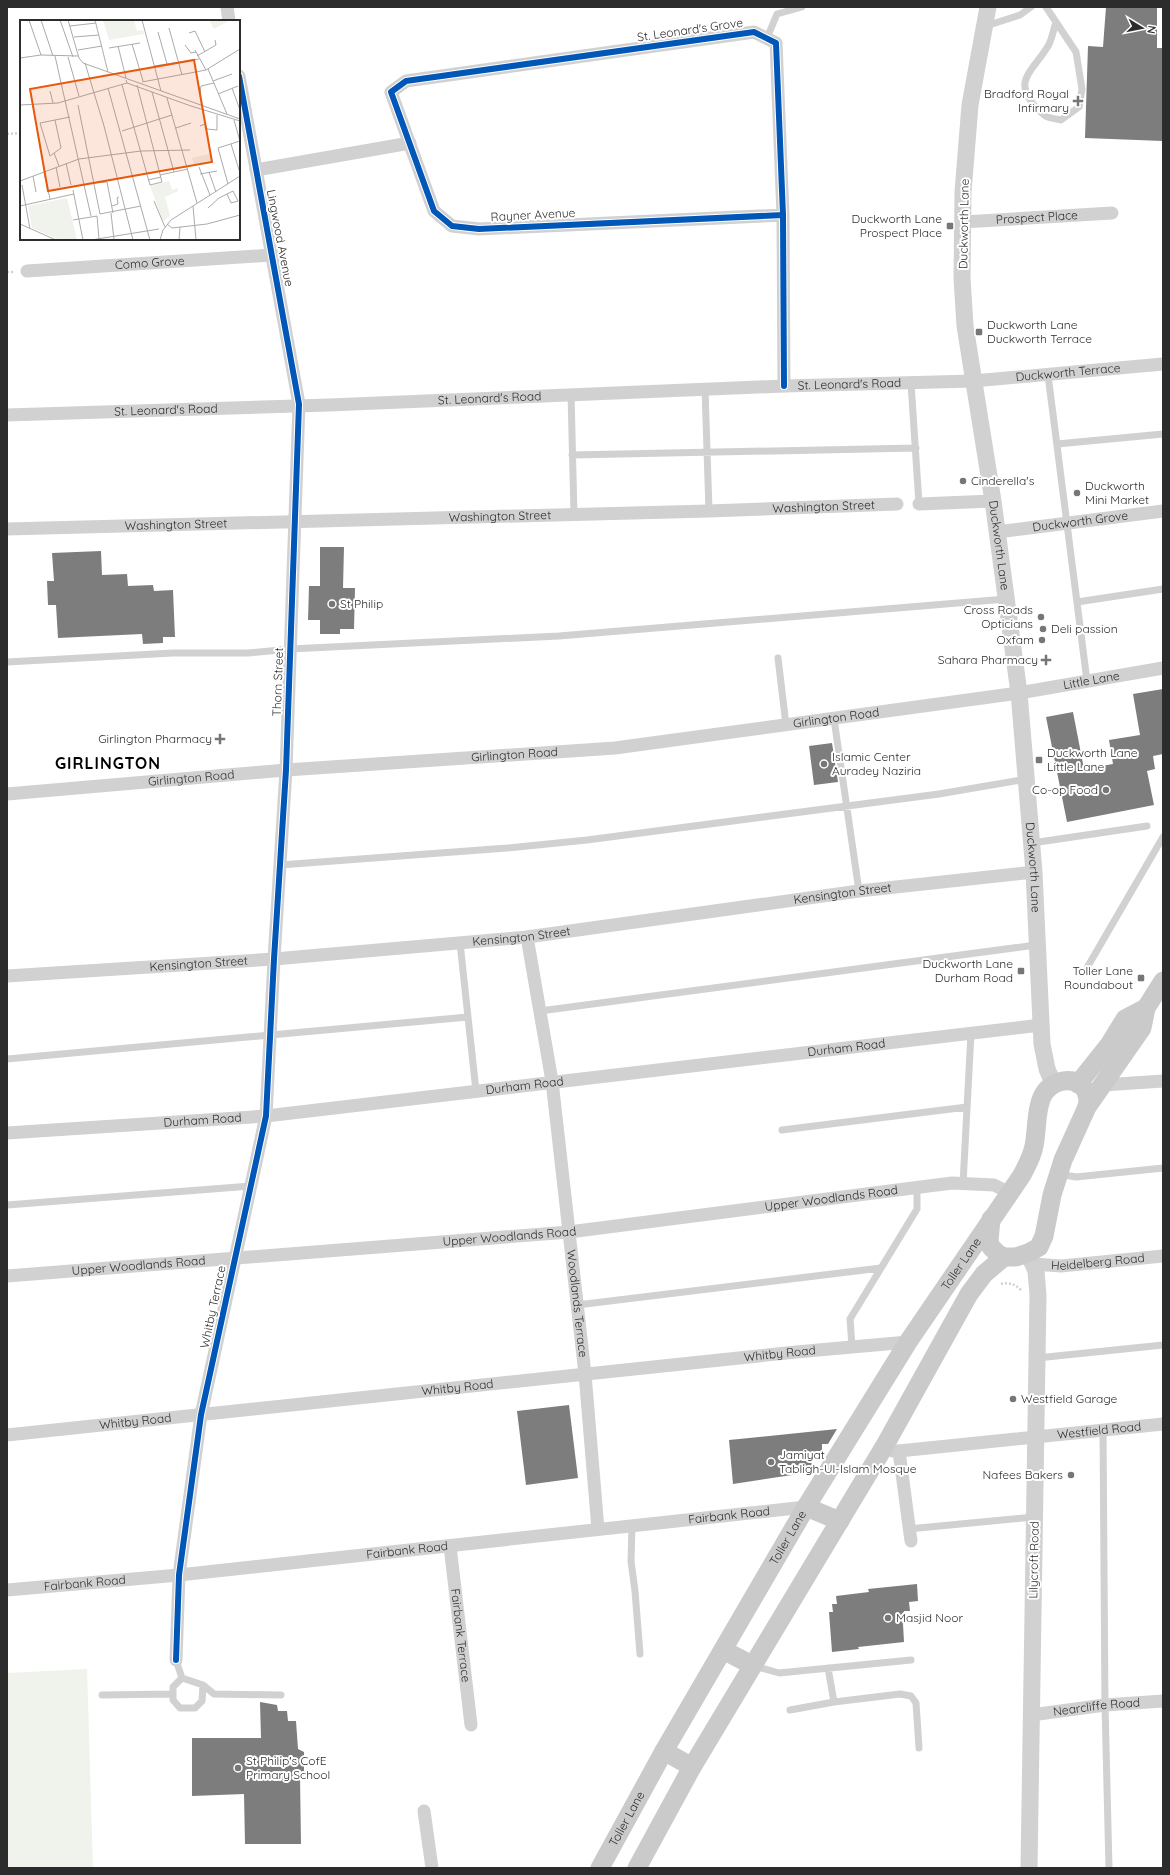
<svg xmlns="http://www.w3.org/2000/svg" width="1170" height="1875" viewBox="0 0 1170 1875" font-family="Quicksand,sans-serif">
	<style>
		.green { fill: #f0f3eb }
		.building { fill: #7d7d7d }
		.lines { fill: none; stroke-linecap: round; stroke-linejoin: round }
		.path { stroke: #d1d1d1; stroke-width: 2.5; stroke-dasharray: 2 2; stroke-linecap: butt }
		.service { stroke: #d1d1d1; stroke-width: 7 }
		.minor { stroke: #d1d1d1; stroke-width: 13 }
		.tertiary { stroke: #d1d1d1; stroke-width: 17 }
		.secondary { stroke: #cacaca; stroke-width: 19 }
		.cycleway-casing { stroke: #fff; stroke-width: 8 }
		.cycleway { stroke: #0057b8; stroke-width: 6 }
		.poi-dot { fill: #767676; stroke: #fff; stroke-width: 1.5 }
		.labels { text-anchor: middle; stroke-width: 4; stroke-linejoin: round; paint-order: stroke }
		.street-label { font-size: 12px; fill: #2c2c2c; stroke: #fff }
		.poi-label { font-size: 12px; fill: #2c2c2c; stroke: #fff; text-anchor: start }
		.district-label { font-size: 16px; font-weight: bold; letter-spacing: 1px; fill: #000; stroke: #fff }
		.inset-road { fill: none; stroke: #ababab; stroke-width: 1 }
		.view { fill: #e8590c; fill-opacity: 0.15; stroke: #e8590c; stroke-width: 2 }
		.inset-edge { fill: none; stroke: #2c2c2c; stroke-width: 2 }
	</style>
	<rect width="100%" height="100%" fill="#fff"/>
	<!-- green -->
	<path class="green" d="M87,1669L93,1868H7V1673Z"/>
	<!-- building -->
	<path class="building" d="M1106,7H1157V48H1163V141L1085,138L1088,46L1103,47Z
		M320,547H344L343,588H355L354,629H340V634H320V620H308L309,586H320Z
		M101,551L102,575L127,574L128,586L153,585L154,591L173,590L175,637H163V643L143,644L142,634L58,638L56,605H48L47,581H54L52,553Z
		M1163,689V754L1153,756L1155,769L1147,771L1154,805L1067,822L1046,717L1073,712L1084,769L1113,764L1109,740L1140,735L1133,694Z
		M832,743L838,782L814,785L809,746Z
		M569,1405L578,1478L526,1485L517,1411Z
		M837,1429L828,1444H822V1451L811,1452L812,1472L733,1484L729,1440Z
		M917,1584L918,1601L909,1602L910,1611H904L905,1624H903L904,1642L858,1647L859,1649L832,1652L829,1612H833L832,1604H837L836,1596L869,1592L868,1589Z
		M260,1702L277,1705L278,1711H287L288,1721H296L298,1749L304,1752V1776L300,1777L301,1844H245L244,1794L192,1796V1738H261Z"/>
	<g class="lines">
		<!-- path -->
		<path class="path" d="M7,134L21,133
			M7,272H14
			M1001,1284C1009,1282 1015,1284 1021,1290"/>
		<!-- service -->
		<path class="service" d="M1046,7L1076,52L1082,89L1079,107L1061,120C1045,117 1046,118 1035,106C1011,80 1035,69 1048,46C1052,40 1053,30 1056,23
			M986,26L1020,15L1031,7
			M767,38L777,14L802,7
			M1048,375L1087,681
			M911,383L919,504
			M705,389L709,511
			M571,394L574,514
			M1057,444L1163,434
			M572,455L916,448
			M1077,602L1163,589
			M778,658L786,725
			M7,662L173,653H248L290,649L559,636L1006,599
			M834,719L859,891
			M1032,843L1147,826
			M280,865L507,848L587,840L939,794L1027,779
			M460,943L476,1091
			M1088,966L1163,837
			M540,1011L1036,945
			M7,1059L468,1017
			M782,1130L967,1107
			M1059,1174L1076,1177L1163,1168
			M963,1184L971,1033
			M7,1205L251,1186
			M577,1305L881,1268
			M852,1346L850,1319L917,1209V1188
			M1037,1358L1163,1345
			M1103,1429L1105,1705L1109,1868
			M632,1526L631,1561L635,1591L640,1654
			M908,1529L1034,1517
			M176,1660L182,1678L203,1685L214,1694L281,1695
			M754,1666L779,1673L911,1660
			M828,1668L834,1702L900,1694L911,1696L916,1703L919,1748
			M182,1678L173,1687V1700L180,1708H195L202,1701L203,1685
			M102,1695L173,1694
			M790,1710L834,1702"/>
		<!-- minor -->
		<g class="minor">
			<path d="M227,7L229,21"/>
			<path d="M256,170L410,143"/>
			<path d="M783,215L479,229L452,226L434,211L391,92L406,81L754,32L776,43L783,215L784,386"/>
			<path id="s1" d="M963,222L1112,213"/>
			<path id="s2" d="M27,271L272,255"/>
			<path id="s3" d="M7,415L329,405L784,386L973,381L1163,364"/>
			<path d="M919,504L993,501"/>
			<path id="s4" d="M7,529L709,511L897,504"/>
			<path id="s5" d="M997,532L1163,511"/>
			<path id="s6" d="M7,794L286,770L615,748L1019,693L1163,668"/>
			<path id="s7" d="M527,937L552,1081L585,1374L598,1529"/>
			<path id="s8" d="M7,976L274,959L527,937L859,891L1034,872"/>
			<path d="M1103,1085L1163,1081"/>
			<path id="s9" d="M7,1133L266,1116L1041,1025"/>
			<path id="s10" d="M1033,1264L1061,1266L1163,1256"/>
			<path id="s11" d="M7,1276L569,1232L952,1183L994,1185L1008,1192"/>
			<path id="s12" d="M7,1435L796,1352L908,1342"/>
			<path id="s13" d="M884,1447L893,1451H899L1163,1424"/>
			<path d="M899,1451L911,1541"/>
			<path id="s14" d="M450,1546L471,1725"/>
			<path id="s15" d="M7,1590L179,1575L806,1507"/>
			<path d="M176,1660L179,1575L201,1415L266,1116L274,959L286,770L299,404L239,76"/>
			<path id="s16" d="M1031,1715L1105,1705L1163,1701"/>
			<path d="M424,1811L432,1868"/>
		</g>
		<!-- tertiary -->
		<g class="tertiary">
			<path id="s17" d="M988,7L970,105L963,192L962,278L965,326L993,501L1019,693L1034,872L1042,1044L1047,1069L1054,1085"/>
			<path d="M1028,1253L1036,1271L1038,1295L1029,1868"/>
		</g>
		<!-- secondary -->
		<g class="secondary">
			<path d="M1078,1084L1109,1045L1125,1019L1146,1008"/>
			<path d="M991,1219L989,1241L991,1247L998,1254L1004,1257H1016L1028,1253L1039,1247L1044,1236L1052,1195L1063,1160L1087,1107L1142,1028L1146,1008L1163,981"/>
			<path d="M806,1507L840,1521"/>
			<path d="M723,1650L752,1665"/>
			<path d="M664,1751L692,1767"/>
			<path id="s18" d="M600,1868L664,1751L806,1507L908,1342L1022,1175C1027,1165 1032,1157 1034,1146C1039,1123 1032,1087 1063,1081C1070,1080 1078,1081 1083,1087C1088,1093 1089,1100 1087,1107"/>
			<path d="M637,1868L692,1767L884,1447L969,1294L984,1274L1004,1257"/>
		</g>
		<defs>
			<path id="cycleway" d="M783,215L479,229L452,226L434,211L391,92L406,81L754,32L776,43L783,215L784,386
				M176,1660L179,1575L201,1415L266,1116L274,959L286,770L299,404L239,76"/>
		</defs>
		<!-- cycleway casing -->
		<use href="#cycleway" class="cycleway-casing"/>
		<!-- cycleway -->
		<use href="#cycleway" class="cycleway"/>
	</g>
	<!-- markers -->
	<g class="poi-dot">
		<path d="M1076 95h4v4h4v4h-4v4h-4v-4h-4v-4h4z"/>
		<rect x="946" y="222" width="8" height="8" rx="2"/>
		<rect x="975" y="328" width="8" height="8" rx="2"/>
		<circle cx="963" cy="481" r="4"/>
		<circle cx="1077" cy="493" r="4"/>
		<circle cx="332" cy="604" r="4"/>
		<circle cx="1041" cy="617" r="4"/>
		<circle cx="1043" cy="629" r="4"/>
		<circle cx="1042" cy="640" r="4"/>
		<path d="M1044 654h4v4h4v4h-4v4h-4v-4h-4v-4h4z"/>
		<path d="M218 733h4v4h4v4h-4v4h-4v-4h-4v-4h4z"/>
		<rect x="1035" y="756" width="8" height="8" rx="2"/>
		<circle cx="824" cy="764" r="4"/>
		<circle cx="1106" cy="790" r="4"/>
		<rect x="1017" y="967" width="8" height="8" rx="2"/>
		<rect x="1137" y="974" width="8" height="8" rx="2"/>
		<circle cx="1013" cy="1399" r="4"/>
		<circle cx="771" cy="1462" r="4"/>
		<circle cx="1071" cy="1475" r="4"/>
		<circle cx="888" cy="1618" r="4"/>
		<circle cx="238" cy="1768" r="4"/>
	</g>
	<g class="labels">
		<!-- street labels -->
		<g class="street-label">
			<text transform="translate(690 30) rotate(-8)" y="4">St. Leonard's Grove</text>
			<text transform="translate(533 215) rotate(-3)" y="4">Rayner Avenue</text>
			<text dy="4" stroke="none"><textPath href="#s1" startOffset="74">Prospect Place</textPath></text>
			<text transform="translate(964 224) rotate(-89)" y="4">Duckworth Lane</text>
			<text transform="translate(280 238) rotate(79)" y="4">Lingwood Avenue</text>
			<text dy="4" stroke="none"><textPath href="#s2" startOffset="123">Como Grove</textPath></text>
			<text dy="4" stroke="none"><textPath href="#s3" startOffset="1062">Duckworth Terrace</textPath></text>
			<text dy="4" stroke="none"><textPath href="#s3" startOffset="843">St. Leonard's Road</textPath></text>
			<text dy="4" stroke="none"><textPath href="#s3" startOffset="483">St. Leonard's Road</textPath></text>
			<text dy="4" stroke="none"><textPath href="#s3" startOffset="159">St. Leonard's Road</textPath></text>
			<text dy="4" stroke="none"><textPath href="#s4" startOffset="817">Washington Street</textPath></text>
			<text dy="4" stroke="none"><textPath href="#s4" startOffset="493">Washington Street</textPath></text>
			<text dy="4" stroke="none"><textPath href="#s5" startOffset="84">Duckworth Grove</textPath></text>
			<text dy="4" stroke="none"><textPath href="#s4" startOffset="169">Washington Street</textPath></text>
			<text dy="4" stroke="none"><textPath href="#s17" startOffset="543">Duckworth Lane</textPath></text>
			<text dy="4" stroke="none"><textPath href="#s6" startOffset="1091">Little Lane</textPath></text>
			<text transform="translate(278 682) rotate(-88)" y="4">Thorn Street</text>
			<text dy="4" stroke="none"><textPath href="#s6" startOffset="833">Girlington Road</textPath></text>
			<text dy="4" stroke="none"><textPath href="#s6" startOffset="509">Girlington Road</textPath></text>
			<text dy="4" stroke="none"><textPath href="#s6" startOffset="185">Girlington Road</textPath></text>
			<text dy="4" stroke="none"><textPath href="#s17" startOffset="867">Duckworth Lane</textPath></text>
			<text dy="4" stroke="none"><textPath href="#s8" startOffset="840">Kensington Street</textPath></text>
			<text dy="4" stroke="none"><textPath href="#s8" startOffset="516">Kensington Street</textPath></text>
			<text dy="4" stroke="none"><textPath href="#s8" startOffset="192">Kensington Street</textPath></text>
			<text dy="4" stroke="none"><textPath href="#s9" startOffset="844">Durham Road</textPath></text>
			<text dy="4" stroke="none"><textPath href="#s9" startOffset="520">Durham Road</textPath></text>
			<text dy="4" stroke="none"><textPath href="#s9" startOffset="196">Durham Road</textPath></text>
			<text dy="4" stroke="none"><textPath href="#s11" startOffset="828">Upper Woodlands Road</textPath></text>
			<text dy="4" stroke="none"><textPath href="#s11" startOffset="504">Upper Woodlands Road</textPath></text>
			<text dy="4" stroke="none"><textPath href="#s10" startOffset="65">Heidelberg Road</textPath></text>
			<text dy="4" stroke="none"><textPath href="#s18" startOffset="704">Toller Lane</textPath></text>
			<text dy="4" stroke="none"><textPath href="#s11" startOffset="132">Upper Woodlands Road</textPath></text>
			<text dy="4" stroke="none"><textPath href="#s7" startOffset="370">Woodlands Terrace</textPath></text>
			<text transform="translate(213 1307) rotate(-78)" y="4">Whitby Terrace</text>
			<text dy="4" stroke="none"><textPath href="#s12" startOffset="777">Whitby Road</textPath></text>
			<text dy="4" stroke="none"><textPath href="#s12" startOffset="453">Whitby Road</textPath></text>
			<text dy="4" stroke="none"><textPath href="#s12" startOffset="129">Whitby Road</textPath></text>
			<text dy="4" stroke="none"><textPath href="#s13" startOffset="217">Westfield Road</textPath></text>
			<text dy="4" stroke="none"><textPath href="#s15" startOffset="726">Fairbank Road</textPath></text>
			<text dy="4" stroke="none"><textPath href="#s18" startOffset="380">Toller Lane</textPath></text>
			<text dy="4" stroke="none"><textPath href="#s15" startOffset="402">Fairbank Road</textPath></text>
			<text transform="translate(1034 1560) rotate(-89)" y="4">Lilycroft Road</text>
			<text dy="4" stroke="none"><textPath href="#s15" startOffset="78">Fairbank Road</textPath></text>
			<text dy="4" stroke="none"><textPath href="#s14" startOffset="90">Fairbank Terrace</textPath></text>
			<text dy="4" stroke="none"><textPath href="#s16" startOffset="66">Nearcliffe Road</textPath></text>
			<text dy="4" stroke="none"><textPath href="#s18" startOffset="56">Toller Lane</textPath></text>
		</g>
		<!-- poi labels -->
		<g class="poi-label">
			<text x="1069" y="98" text-anchor="end">Bradford Royal<tspan x="1069" dy="14">Infirmary</tspan></text>
			<text x="942" y="223" text-anchor="end">Duckworth Lane<tspan x="942" dy="14">Prospect Place</tspan></text>
			<text x="987" y="329">Duckworth Lane<tspan x="987" dy="14">Duckworth Terrace</tspan></text>
			<text x="971" y="485">Cinderella's</text>
			<text x="1085" y="490">Duckworth<tspan x="1085" dy="14">Mini Market</tspan></text>
			<text x="340" y="608">St Philip</text>
			<text x="1033" y="614" text-anchor="end">Cross Roads<tspan x="1033" dy="14">Opticians</tspan></text>
			<text x="1051" y="633">Deli passion</text>
			<text x="1034" y="644" text-anchor="end">Oxfam</text>
			<text x="1038" y="664" text-anchor="end">Sahara Pharmacy</text>
			<text x="212" y="743" text-anchor="end">Girlington Pharmacy</text>
			<text x="1047" y="757">Duckworth Lane<tspan x="1047" dy="14">Little Lane</tspan></text>
			<text x="832" y="761">Islamic Center<tspan x="832" dy="14">Auradey Naziria</tspan></text>
			<text x="1098" y="794" text-anchor="end">Co-op Food</text>
			<text x="1013" y="968" text-anchor="end">Duckworth Lane<tspan x="1013" dy="14">Durham Road</tspan></text>
			<text x="1133" y="975" text-anchor="end">Toller Lane<tspan x="1133" dy="14">Roundabout</tspan></text>
			<text x="1021" y="1403">Westfield Garage</text>
			<text x="779" y="1459">Jamiyat<tspan x="779" dy="14">Tabligh-Ul-Islam Mosque</tspan></text>
			<text x="1063" y="1479" text-anchor="end">Nafees Bakers</text>
			<text x="896" y="1622">Masjid Noor</text>
			<text x="246" y="1765">St Philip's CofE<tspan x="246" dy="14">Primary School</tspan></text>
		</g>
		<!-- district labels -->
		<g class="district-label">
			<text x="108" y="769">GIRLINGTON</text>
		</g>
	</g>
	<!-- overview -->
	<g transform="translate(20 20)">
		<rect width="220" height="220" fill="#fff"/>
		<path d="M83,0H114L117,11L123,10L124,14L89,20ZM189,0H205L207,2L194,9ZM190,134L193,142L174,145L172,138ZM149,161L152,170L158,168V171L145,177L150,196L143,201L130,166ZM47,178L57,220H40L12,208L8,186Z" fill="#f0f3eb"/>
		<path class="inset-road" d="M9,0L21,35M21,0L33,36M40,0L53,37M48,0L59,38L63,43L220,99M75,0L88,52M122,0L141,71M50,6L76,3M149,8L162,55M138,12L147,44M169,13L175,11L185,32M54,17L79,15M112,24L123,61M165,25L171,33L176,32M98,26L106,58M89,28L120,23M58,30L82,26M175,30L186,50M35,36L71,196M177,36L196,25L195,20M48,37L59,76M0,38L21,35L58,36M65,43L84,106L113,220M134,46L179,39M188,49L207,94M106,60L107,63L171,86L220,101M193,61L212,54M122,62L186,50L220,29M102,65L130,165L142,162L117,65M88,68L130,220M212,68L220,90M30,71L33,83M132,72L154,152M180,74L181,66L194,63M198,74L218,66M147,78L177,183M0,85L38,83L107,63M58,85L80,194L121,186M35,100L41,128L30,136L20,103L50,97M214,100L220,121M180,106L185,104L187,109L197,110V95M156,108L171,103M102,111L152,95M211,124L220,153M34,133L39,146M46,143L51,165M36,147L40,167M179,147L190,175M24,152L30,179M189,152L196,172M180,154L197,151M140,155L168,149M13,156L16,172M128,160L141,157M0,161L59,139L121,131L170,130M74,163L87,162L93,193M208,164L198,128L220,121M2,165L10,209M53,170L63,220M134,181L145,207M0,186L54,174M92,186L98,184L97,178L99,177M173,186L176,220M188,188L199,178L213,171L218,181L211,183L207,174M91,193L94,220M53,200L77,196L79,219M0,204L36,220M147,204L152,208L187,204L220,195M71,220L139,209M140,220L143,210L151,200L220,156M159,220L160,207"/>
		<path class="view" d="M174,40L192,142L28,171L10,69Z"/>
		<rect width="220" height="220" class="inset-edge"/>
	</g>
	<!-- border -->
	<rect width="1170" height="1875" fill="none" stroke="#2c2c2c" stroke-width="16"/>
	<!-- north arrow -->
	<g transform="translate(1142 28) rotate(100)" stroke="#ffffff" stroke-width="3" paint-order="stroke">
	<path d="M0-3L7 15L0 10L-7 15Z" fill="#2c2c2c"/>
	<text y="-6" font-size="11" font-weight="bold" text-anchor="middle" fill="#2c2c2c">N</text>
	</g>
</svg>
